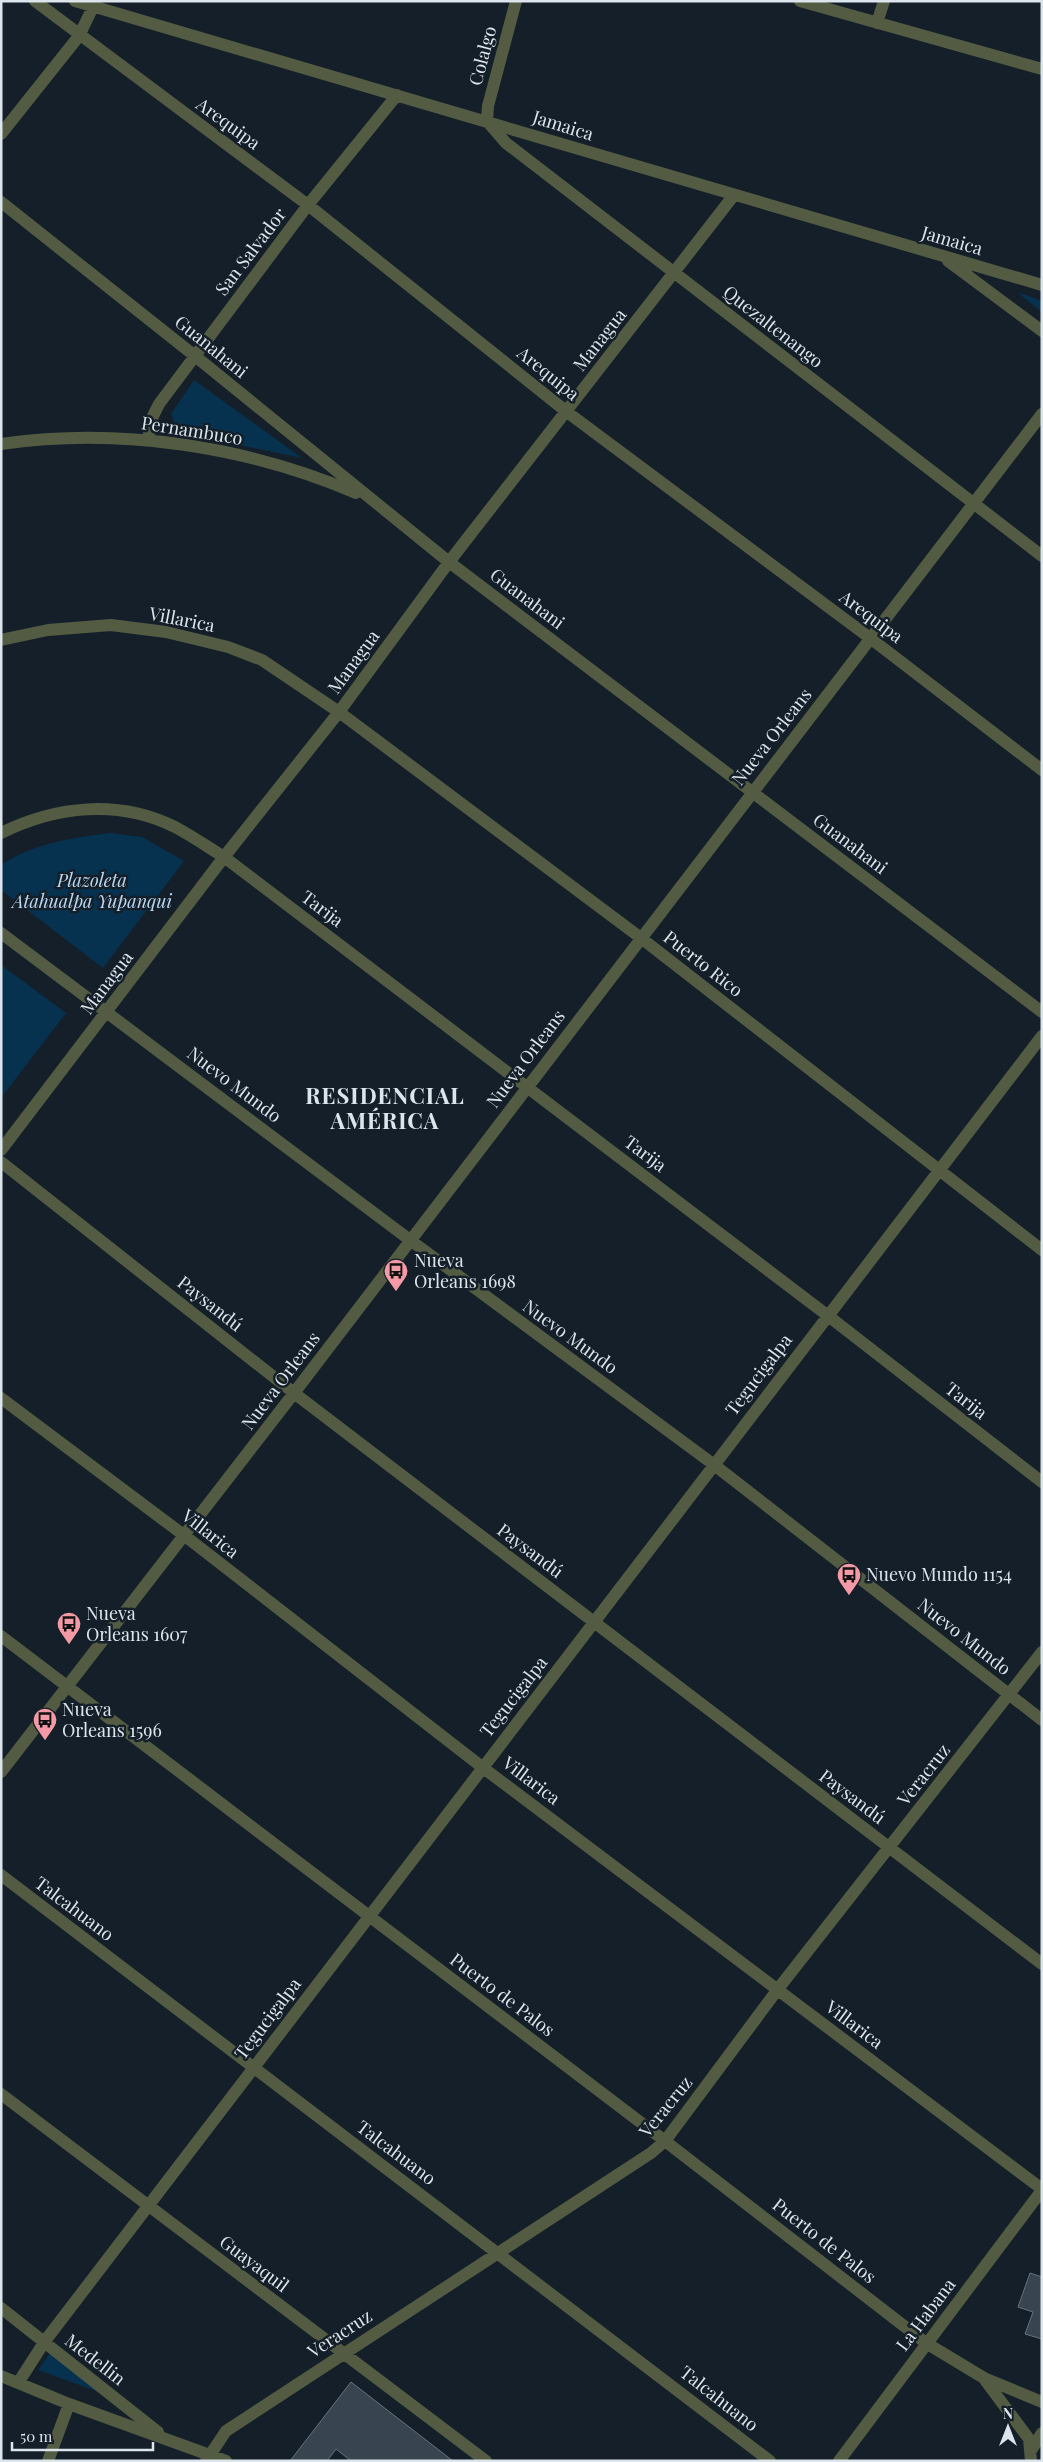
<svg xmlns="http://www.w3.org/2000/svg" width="1043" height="2462" viewBox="0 0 1043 2462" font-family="'Playfair Display',serif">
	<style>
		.green { fill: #063250 }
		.building { fill: #384550; stroke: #657380 }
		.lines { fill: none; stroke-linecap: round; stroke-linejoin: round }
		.street { stroke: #535c43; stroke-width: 12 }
		.labels { text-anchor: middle; stroke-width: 5; stroke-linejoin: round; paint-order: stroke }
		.street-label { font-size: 18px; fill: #dde5ec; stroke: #141f29 }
		.park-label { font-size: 18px; font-style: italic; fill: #bad8f2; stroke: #141f29 }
		.poi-label { font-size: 18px; fill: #dde5ec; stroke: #141f29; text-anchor: start }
		.district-label { font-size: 22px; font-weight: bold; letter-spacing: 1px; fill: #dde5ec; stroke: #141f29 }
	</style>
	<rect width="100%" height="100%" fill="#141f29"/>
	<!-- green -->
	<path class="green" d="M1017,292L1042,301V312Z
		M194,380L302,458L187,434L175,425L171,414Z
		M110,833L142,837L184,861L103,968L1,890V865C34,843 72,838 110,833Z
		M1,965L66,1013L1,1098Z
		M52,2350L102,2393L38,2370Z"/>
	<!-- building -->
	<path class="building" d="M1030,2273L1042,2277V2339L1025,2334L1033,2312L1018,2307Z
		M351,2382L453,2461H351L336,2449L327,2461H290Z"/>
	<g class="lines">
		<!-- street -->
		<path class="street" d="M35,1L308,205L567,412L870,638L1042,770
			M75,1L1042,285
			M516,1L488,106L487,121L506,143L1042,556
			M800,1L1042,69
			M877,23L884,1
			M1,134L79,36L93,7
			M1,202L195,356L449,562L1042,1012
			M948,261L1042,331
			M148,439L153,416L159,404L308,205L397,95
			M1,444C120,427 246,446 356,493
			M1,640L48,630L111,625L166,632L228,647L262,660L339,712L641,938L1042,1250
			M1,833C56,806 118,799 175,827C192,836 208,847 224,857L827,1315L1042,1482
			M1,933L410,1240L713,1464L1042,1720
			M1,1150L224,857L339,712L449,562L734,195
			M1,1162L294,1393L1042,1964
			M1,1398L185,1536L482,1767L1042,2189
			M1,1636L665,2141L926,2343L984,2378L1042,2402
			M1,1772L294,1393L1042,414
			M1,1875L770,2461
			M1,2094L486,2461
			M1,2308L158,2432
			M1,2376L69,2404L226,2461
			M985,2380L1029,2439L1031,2461
			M18,2383L45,2341L1042,1036
			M1032,2449L1042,2433
			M48,2461L69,2404
			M206,2461L226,2431L651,2153L665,2141L778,1989L1042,1652
			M839,2461L1042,2190"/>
	</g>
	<!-- icons -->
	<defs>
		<symbol id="bus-pin" viewBox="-11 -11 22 30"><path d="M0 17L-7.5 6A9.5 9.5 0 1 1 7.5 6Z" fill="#f49aa6" stroke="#141f29"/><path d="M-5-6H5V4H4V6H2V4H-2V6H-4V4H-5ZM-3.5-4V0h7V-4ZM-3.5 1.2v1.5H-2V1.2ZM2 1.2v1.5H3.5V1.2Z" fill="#111"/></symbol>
	</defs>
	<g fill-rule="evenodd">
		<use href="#bus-pin" x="382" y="1257" width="28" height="38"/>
		<use href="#bus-pin" x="835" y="1561" width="28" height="38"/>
		<use href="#bus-pin" x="55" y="1610" width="28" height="38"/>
		<use href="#bus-pin" x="31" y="1706" width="28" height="38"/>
	</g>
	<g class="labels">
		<!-- street labels -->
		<g class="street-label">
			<text transform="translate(483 56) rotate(-75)" y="6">Colalgo</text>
			<text transform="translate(228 124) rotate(36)" y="6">Arequipa</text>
			<text transform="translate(563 126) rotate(17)" y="6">Jamaica</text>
			<text transform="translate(952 241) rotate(16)" y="6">Jamaica</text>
			<text transform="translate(251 252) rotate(-53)" y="6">San Salvador</text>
			<text transform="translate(773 327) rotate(38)" y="6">Quezaltenango</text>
			<text transform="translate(600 340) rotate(-52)" y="6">Managua</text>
			<text transform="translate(211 347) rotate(39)" y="6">Guanahani</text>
			<text transform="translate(548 374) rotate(39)" y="6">Arequipa</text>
			<text transform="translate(192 431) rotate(9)" y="6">Pernambuco</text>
			<text transform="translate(527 599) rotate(37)" y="6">Guanahani</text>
			<text transform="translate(871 617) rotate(37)" y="6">Arequipa</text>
			<text transform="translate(182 620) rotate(11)" y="6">Villarica</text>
			<text transform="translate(354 662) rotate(-54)" y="6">Managua</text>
			<text transform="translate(772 737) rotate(-52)" y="6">Nueva Orleans</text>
			<text transform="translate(850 844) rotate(37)" y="6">Guanahani</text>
			<text transform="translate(322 909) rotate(37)" y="6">Tarija</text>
			<text transform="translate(703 964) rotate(38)" y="6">Puerto Rico</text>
			<text transform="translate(107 983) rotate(-53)" y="6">Managua</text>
			<text transform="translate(526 1059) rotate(-53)" y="6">Nueva Orleans</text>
			<text transform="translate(234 1085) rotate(37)" y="6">Nuevo Mundo</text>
			<text transform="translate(645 1154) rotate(37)" y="6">Tarija</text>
			<text transform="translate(210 1304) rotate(38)" y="6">Paysandú</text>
			<text transform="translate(570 1337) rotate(36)" y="6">Nuevo Mundo</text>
			<text transform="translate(759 1375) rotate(-53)" y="6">Tegucigalpa</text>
			<text transform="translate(281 1381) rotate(-53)" y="6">Nueva Orleans</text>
			<text transform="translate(966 1401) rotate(38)" y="6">Tarija</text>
			<text transform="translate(210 1534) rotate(38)" y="6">Villarica</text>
			<text transform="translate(530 1551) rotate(37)" y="6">Paysandú</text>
			<text transform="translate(964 1637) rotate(38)" y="6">Nuevo Mundo</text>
			<text transform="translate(514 1697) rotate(-52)" y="6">Tegucigalpa</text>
			<text transform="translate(924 1775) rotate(-52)" y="6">Veracruz</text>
			<text transform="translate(531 1781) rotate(37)" y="6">Villarica</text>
			<text transform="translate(852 1797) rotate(37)" y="6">Paysandú</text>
			<text transform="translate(74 1909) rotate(37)" y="6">Talcahuano</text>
			<text transform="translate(502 1995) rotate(37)" y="6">Puerto de Palos</text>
			<text transform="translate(268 2019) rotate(-53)" y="6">Tegucigalpa</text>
			<text transform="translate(854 2025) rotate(37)" y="6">Villarica</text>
			<text transform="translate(666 2107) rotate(-51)" y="6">Veracruz</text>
			<text transform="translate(396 2153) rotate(37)" y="6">Talcahuano</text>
			<text transform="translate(824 2241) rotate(38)" y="6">Puerto de Palos</text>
			<text transform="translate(254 2264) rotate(37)" y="6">Guayaquil</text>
			<text transform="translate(926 2315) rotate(-53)" y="6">La Habana</text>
			<text transform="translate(340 2334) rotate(-33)" y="6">Veracruz</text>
			<text transform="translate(95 2360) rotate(38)" y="6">Medellin</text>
			<text transform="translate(719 2399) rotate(38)" y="6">Talcahuano</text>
		</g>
		<!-- park labels -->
		<g class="park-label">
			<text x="92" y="887">Plazoleta<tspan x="92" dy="21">Atahualpa Yupanqui</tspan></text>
		</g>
		<!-- poi labels -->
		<g class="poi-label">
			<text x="414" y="1267">Nueva<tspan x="414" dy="21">Orleans 1698</tspan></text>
			<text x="866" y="1581">Nuevo Mundo 1154</text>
			<text x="86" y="1620">Nueva<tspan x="86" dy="21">Orleans 1607</tspan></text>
			<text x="62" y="1716">Nueva<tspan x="62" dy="21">Orleans 1596</tspan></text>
		</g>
		<!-- district labels -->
		<g class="district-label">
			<text x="385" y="1104">RESIDENCIAL<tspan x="385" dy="25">AMÉRICA</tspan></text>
		</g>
	</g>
	<!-- border -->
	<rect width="1043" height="2462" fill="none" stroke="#dde5ec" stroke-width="5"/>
	<!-- north arrow -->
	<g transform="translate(1008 2427)" stroke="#141f29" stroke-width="4" paint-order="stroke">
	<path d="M0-4L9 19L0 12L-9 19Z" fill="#dde5ec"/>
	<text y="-8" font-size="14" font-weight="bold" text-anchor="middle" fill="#dde5ec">N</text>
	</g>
	<!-- scale -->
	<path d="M12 2442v8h141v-8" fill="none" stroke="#dde5ec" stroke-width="2.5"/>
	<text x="20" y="2442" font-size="15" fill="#dde5ec" stroke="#141f29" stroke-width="4" paint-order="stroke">50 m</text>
</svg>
